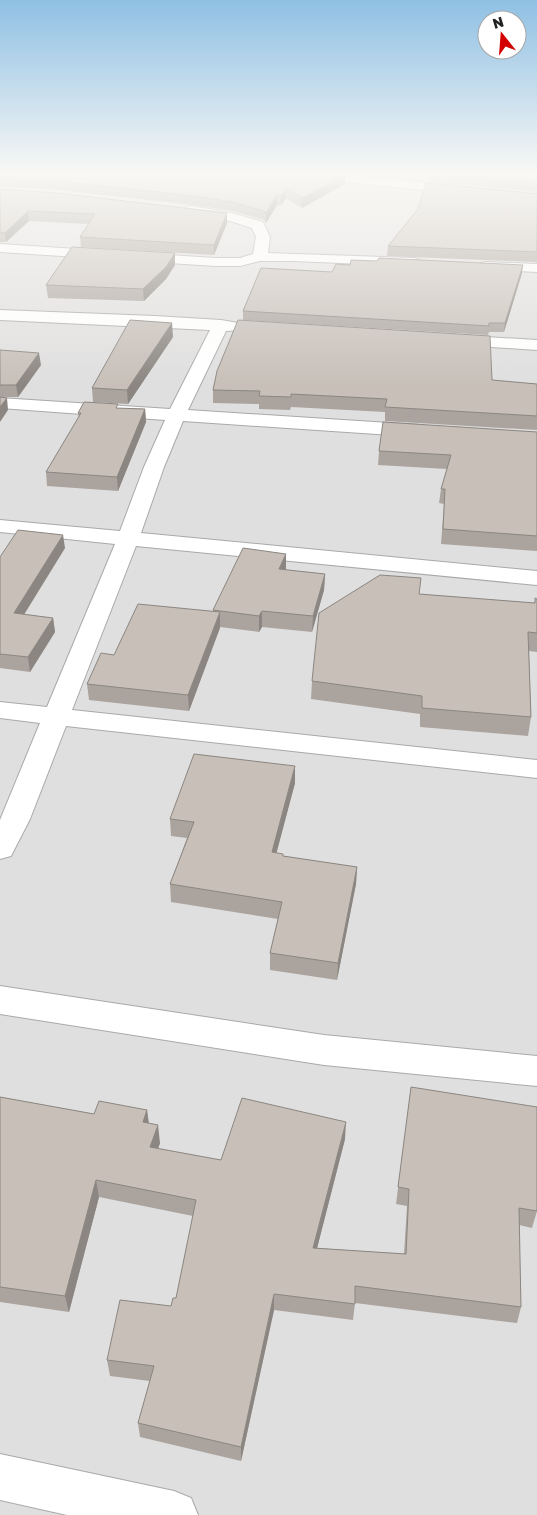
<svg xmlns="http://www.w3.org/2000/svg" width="537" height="1515" viewBox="0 0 537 1515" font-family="'Golos Text',sans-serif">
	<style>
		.residential { fill: #e0dfdf }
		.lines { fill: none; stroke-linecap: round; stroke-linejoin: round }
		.minor-casing { stroke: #a9a9a9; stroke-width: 2 }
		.minor { fill: #fff; fill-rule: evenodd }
		.wall { fill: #aba49e }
		.shaded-wall { fill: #8b8681 }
		.building { fill: #c7bfb8; stroke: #8b8681 }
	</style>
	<rect width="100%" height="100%" fill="#f2efe9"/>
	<!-- residential -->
	<path class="residential" d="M0,173H537V1515H0Z"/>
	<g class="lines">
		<defs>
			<path id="minor" d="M290,173H329L537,194V202L296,177Z
				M191,206L232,213L263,222L270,237L268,253L413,258L418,259L420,262L418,265L413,266L293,261H260L240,266H215L0,252V244L215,258H240L253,254L256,237L252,228L230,221L186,213L184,210L186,207Z
				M486,262L537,264V272L481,269L479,266L481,263Z
				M0,310L155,316L221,320L244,324L246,327L244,330L226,331L188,410L421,425L428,427L431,431L428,435L421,437L183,421L164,467L141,533L537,571V585L136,546L72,710L537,760V778L66,726L30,819L11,856L0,859V820L40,723L0,718V702L47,707L115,544L0,532V520L120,531L144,467L165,420L0,408V398L170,409L210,330L0,320Z
				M453,335L537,340V350L447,344L445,340L447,336Z
				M0,986L324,1035L537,1056V1086L324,1065L0,1014Z
				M0,1454L174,1491L191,1498L198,1515H67L0,1500Z"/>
		</defs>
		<!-- minor casing -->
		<use href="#minor" class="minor-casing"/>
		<!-- minor -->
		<use href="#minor" class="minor"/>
	</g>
	<!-- wall -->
	<path class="wall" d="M0,173L345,184L302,208L286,198L281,205H277L266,223L264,220L233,211L194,205L58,190L0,186Z
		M345,173H365L362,174Z
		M415,173H537V192L429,181L430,174Z
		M0,189L227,213V223L214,255L81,247L80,237L88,224L29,221L6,242H0Z
		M537,194V262L387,256L388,246Z
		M175,253V265L166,279L144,301L48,298L46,285Z
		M332,272L522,273L504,332H489L488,335L243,320V311Z
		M173,337L128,404L93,402L92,388Z
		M0,350L41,365L18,397H0Z
		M492,380L537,384V430L385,421V412L291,407L290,410L259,409V404L213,403V390Z
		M118,408L145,409L146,422L118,491L47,486L46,472L79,418L78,413Z
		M537,432V551L441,544L444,504L439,503L441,489L447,469L378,465L379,451Z
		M65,548L24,615L53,618L55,632L30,672L0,668V557Z
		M286,554V570L325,574L324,590L312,632L262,627L259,632L220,627L189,711L89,700L87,684L114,655L213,611V610Z
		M419,594L534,603L537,599V652L529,651L531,717L528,736L420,727V714L311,699L312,681Z
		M295,783L276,853L283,856L357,867L356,884L337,980L270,970V953L278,919L171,902L170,884L187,838L171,836L170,819Z
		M411,1087L537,1211L532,1228L519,1225L521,1307L517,1323L355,1303L353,1320L274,1310L241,1461L140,1437L138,1423L150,1381L110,1376L107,1360L171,1306L176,1298L193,1216L99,1197L69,1312L0,1302V1097L94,1114L147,1110L149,1123L160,1143L158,1149L221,1160L345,1139L317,1248L404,1254L407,1206L396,1204Z"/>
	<!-- shaded-wall -->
	<path class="shaded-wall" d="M345,175V184L302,208L303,198Z
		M286,189V198L281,205V196Z
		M277,195V205L266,223V213Z
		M28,211L29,221L6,242L5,233Z
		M227,213V223L214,255V245Z
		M175,253V265L166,279L144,301L143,289Z
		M523,265L522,273L504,332L505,323Z
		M172,323L173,337L128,404L127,390Z
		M39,353L41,365L18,397L16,385Z
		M7,398L8,410L0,422V407Z
		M145,409L146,422L118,491L117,477Z
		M63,535L65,548L16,627L14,613Z
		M286,554V569L279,585V569Z
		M325,574L324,590L312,632L313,616Z
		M262,611V627L259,632V616Z
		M220,612V628L189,711L188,695Z
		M53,618L55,632L30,672L28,657Z
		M295,766V783L272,870V852Z
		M357,867L356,884L337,980L338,963Z
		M147,1110L149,1127L143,1122Z
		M346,1122L345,1139L313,1264V1248Z
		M158,1125L160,1143L152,1164L150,1147Z
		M96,1180L99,1197L69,1312L65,1296Z
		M274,1294V1310L241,1461V1447Z"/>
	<!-- building -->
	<path class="building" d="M0,173H324L345,175L303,198L286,189L281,196L277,195L266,213L264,211L232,202L194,196L57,181L0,177Z
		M435,173H537V183Z
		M426,183L537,194V252L388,246L418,209Z
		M0,189L57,193L227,213L214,245L80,237L95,214L28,211L5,233L0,232Z
		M72,247L175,253L166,267L143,289L46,285Z
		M379,258L523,265L505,323H489V326L243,311L261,268L332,272L336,264L350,265L351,260L377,261Z
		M130,320L172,323L127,390L92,388Z
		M238,320L490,336L492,380L537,384V416L385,407L387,399L291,394V397L259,396L260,391L213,390L217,371Z
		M0,350L39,353L16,385H0Z
		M0,397L7,398L0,407Z
		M84,402L118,404L116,408L145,409L117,477L46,472L81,413H78Z
		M383,422L537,432V536L443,529L445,489H441L451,455L379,451Z
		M18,530L63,535L14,613L53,618L28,657L0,654V557Z
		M243,548L286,554L279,569L325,574L313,616L262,611L259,616L213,610Z
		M380,575L421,578L419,594L535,603V598L537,599V633L528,632L531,717L422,708V696L312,681L319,613Z
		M138,604L220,612L188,695L87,684L101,653L114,655Z
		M194,754L295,766L272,852L283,854V856L357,867L338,963L270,953L282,902L170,884L194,822L170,819Z
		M411,1087L537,1107V1211L519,1208L521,1307L355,1286V1304L274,1294L241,1447L138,1423L154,1366L107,1360L120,1300L171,1306L173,1298H176L196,1200L96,1180L65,1296L0,1287V1097L94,1114L99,1101L147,1110L143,1122L158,1125L150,1147L221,1160L242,1098L346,1122L313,1248L406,1254L409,1189L398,1187Z"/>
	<!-- sky -->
	<linearGradient id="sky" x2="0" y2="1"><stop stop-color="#8fc0e4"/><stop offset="0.45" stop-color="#f9f8f5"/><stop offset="1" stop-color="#f9f8f5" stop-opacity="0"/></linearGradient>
	<rect width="537" height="385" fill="url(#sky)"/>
	<!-- north arrow -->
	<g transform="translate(502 35) rotate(343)"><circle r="24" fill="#ffffff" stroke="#a7a7a7"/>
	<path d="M0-4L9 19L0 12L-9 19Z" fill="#d40000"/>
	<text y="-8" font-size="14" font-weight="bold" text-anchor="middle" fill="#222222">N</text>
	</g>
</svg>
